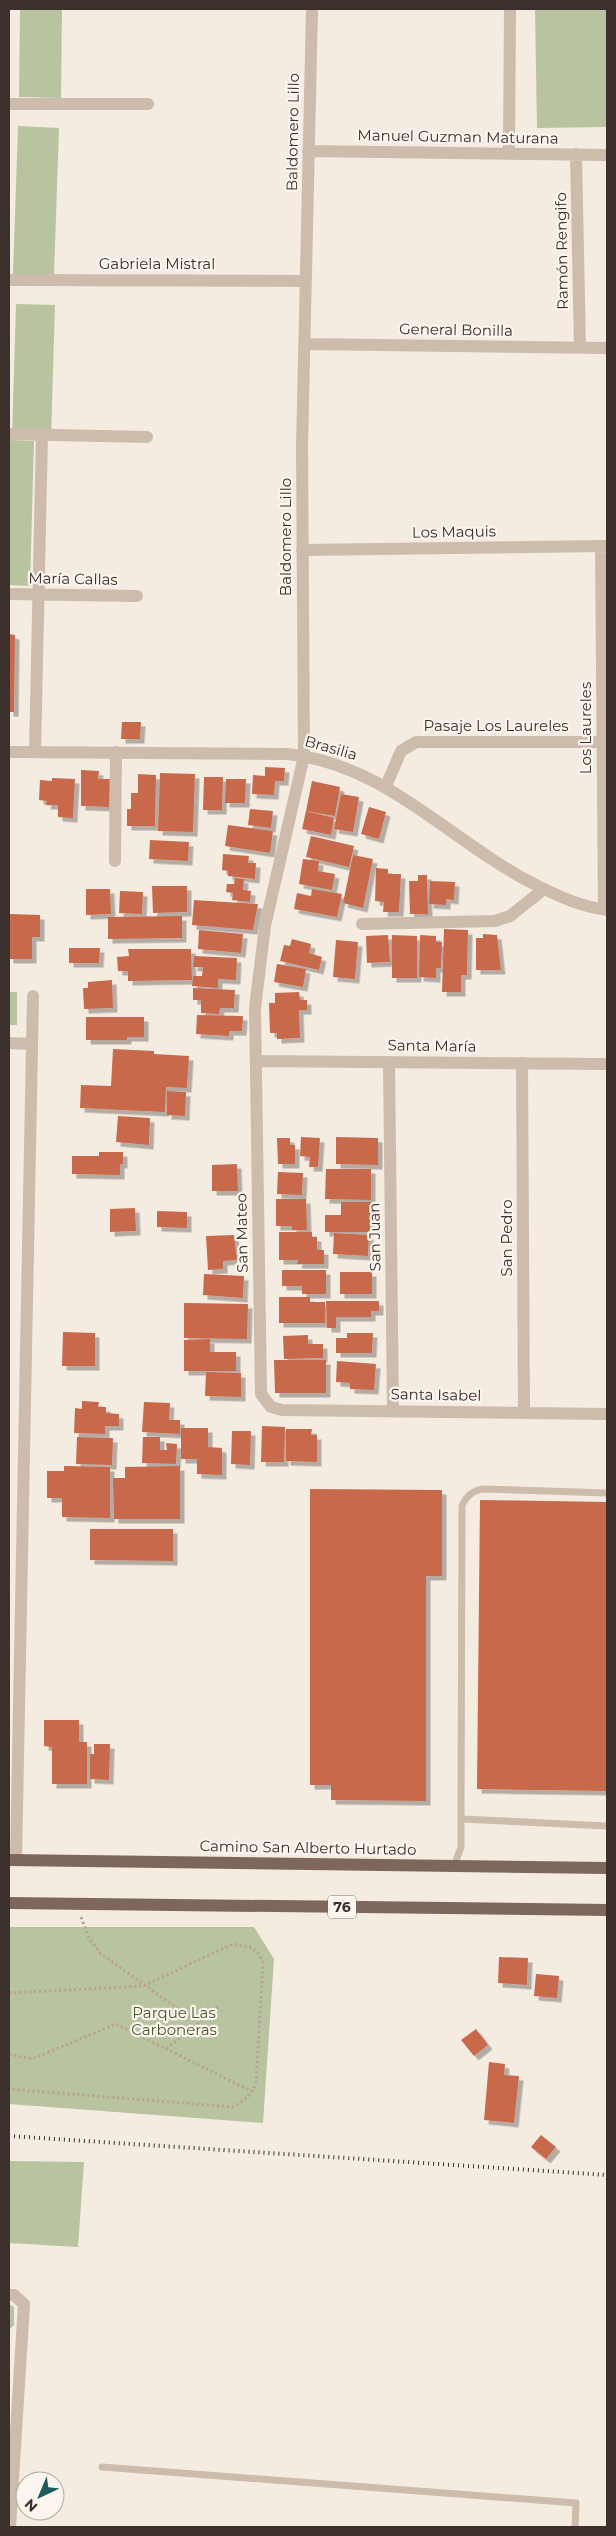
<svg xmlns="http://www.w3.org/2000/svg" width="616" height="2536" viewBox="0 0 616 2536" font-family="Montserrat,sans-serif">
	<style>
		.green { fill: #b8c4a0 }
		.building { fill: #c8694b; filter: url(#shadow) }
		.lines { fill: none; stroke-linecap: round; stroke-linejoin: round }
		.path { stroke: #b9a596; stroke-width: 3; stroke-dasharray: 2.5 2.5; stroke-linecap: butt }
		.service { stroke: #cdbbac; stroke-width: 7 }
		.minor { stroke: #cdbbac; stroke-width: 12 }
		.tertiary { stroke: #cdbbac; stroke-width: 12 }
		.primary { stroke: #7d675c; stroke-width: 12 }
		.rail { stroke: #3b302b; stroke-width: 4; stroke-dasharray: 1 4; stroke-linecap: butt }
		.labels { text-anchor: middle; stroke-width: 4.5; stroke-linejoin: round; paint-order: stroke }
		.shield { fill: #fbf5ee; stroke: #756b66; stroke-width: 1 }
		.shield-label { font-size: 14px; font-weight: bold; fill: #3b302b }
		.street-label { font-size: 15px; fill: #3b302b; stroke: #fbf5ee }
		.park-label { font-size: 15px; fill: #4a5a2e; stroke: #fbf5ee }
	</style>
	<defs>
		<filter id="shadow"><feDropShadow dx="4.5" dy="4.5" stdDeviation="0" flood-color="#0004"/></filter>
	</defs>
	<rect width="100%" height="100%" fill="#f4ebe1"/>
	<!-- green -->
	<path class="green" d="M20,9H62L61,98L19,97Z
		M535,9H607V127L537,128Z
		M18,126L59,128L54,275L13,274Z
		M16,304L55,305L51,438L12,437Z
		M9,440L34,441L30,586L9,585Z
		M9,992H17V1025H9Z
		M9,1927H254L274,1959L263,2123L9,2104Z
		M9,2161L84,2162L78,2247L9,2243Z
		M9,2304L14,2307V2325L9,2330Z"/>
	<!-- building -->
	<path class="building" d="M9,634L15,635L14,712H9Z
		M122,722H141L140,739H121Z
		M265,767L285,768L284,781H275L274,795L252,794L253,775L265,776Z
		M81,770L99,771L98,779H110L109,807L81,806Z
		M160,773L195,774L193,832L158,831Z
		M138,774L156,775L155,826H127V809H131V793H138Z
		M204,777H223L222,810H203Z
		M52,778L75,779L73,818L58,817V805H46L47,801L39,800L40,780L52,781Z
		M226,779H246L245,803H225Z
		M312,781L340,787L335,816L306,811Z
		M341,794L359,797L353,832L334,829Z
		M369,807L386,812L379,839L361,834Z
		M250,809L273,811L271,828L248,825Z
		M306,811L334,818L331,835L302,829Z
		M228,825L273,831L270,853L225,846Z
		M311,836L354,846L349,867L306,857Z
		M150,840L189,842L188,861L149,859Z
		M223,854L249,856L248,863H256L255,879L228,876V871L222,870Z
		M353,855L373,859L363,908L343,903Z
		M303,859L319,861L318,871L335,874L332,890L299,884Z
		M376,868L388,869V874H401L399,912H383L384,902L375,901Z
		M418,875H427L428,914H410L409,881H418Z
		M235,878L244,879L243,890L251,891L250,902L232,900L233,893L226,892L227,884H234Z
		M430,881L455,882L454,900L446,899V905L429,904Z
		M152,886H187V912L153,913Z
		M86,889H110L111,914L86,915Z
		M312,889L342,894L337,917L294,909L297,893L311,896Z
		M120,891L143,892L142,914L119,913Z
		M194,900L258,904L253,930L192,925Z
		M9,914L40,915V937H32V959H9Z
		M182,916V938L108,939V917Z
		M444,929L468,930L467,975H461V992H442Z
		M199,930L243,934L241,953L198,949Z
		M483,934L497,935L501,970H476V938H483Z
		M388,935L390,962L367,963L366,936Z
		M392,935L417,936V978H392Z
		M420,935L436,936V942H442L441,968H436V978L419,977Z
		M292,939L311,944L309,953L322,957L319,970L280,961L284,945L290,946Z
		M336,940L358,942L355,979L333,977Z
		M69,948H100L99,963H69Z
		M128,949H191L192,980L128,981V971H118L117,957L129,956Z
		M194,956L237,958L236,980L218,979V988L192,986L193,976H202L203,967H193Z
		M277,964L306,969L303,987L274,982Z
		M112,980L113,1008L84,1009L83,988H88V982Z
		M193,988L235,990L234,1008H220L219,1014L201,1013V1000H193Z
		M299,992L300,1000H307V1010H299L300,1038L277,1039V1033H270L269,1003H275V993Z
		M197,1015L243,1016L242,1031H229V1036L196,1034Z
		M86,1017H144V1037H127V1040H86Z
		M113,1049L154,1051V1054L189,1056L187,1088L166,1087L165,1112L80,1108L81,1085L111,1086Z
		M167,1091L186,1092L185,1116L167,1115Z
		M118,1116L150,1118L149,1145L116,1142Z
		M301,1137L320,1138L318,1167H309L310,1157L300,1156Z
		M336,1137L378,1138V1165L336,1164Z
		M277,1138H290V1145H295V1164H278Z
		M99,1152H123V1164H120V1175L72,1174V1156H99Z
		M237,1164L238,1191H212V1165Z
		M326,1169H371V1200L325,1199Z
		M278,1172L303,1173L302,1195L277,1194Z
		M276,1199H306L307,1230H292V1226H276Z
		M341,1202H371L370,1232H325V1215H341Z
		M135,1208L136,1231L110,1232V1209Z
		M157,1211L187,1212V1228L157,1227Z
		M279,1232H312V1237H317V1250H324V1264H297L298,1260H279Z
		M334,1233L369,1235L368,1256L333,1254Z
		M234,1235L237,1260L223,1261V1269L208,1270L206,1236Z
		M282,1270H326V1294H302V1286H282Z
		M340,1272H372V1294H340Z
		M204,1274L244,1276L243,1298L203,1295Z
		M279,1297H310V1302H325V1323H279Z
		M326,1301H379V1311H371V1317H336V1328H327Z
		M184,1303L248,1304L247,1339L184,1338Z
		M63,1332L95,1333V1366H62Z
		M347,1333H373L372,1353H336V1338H347Z
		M308,1335V1344H323V1358L284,1359L283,1336Z
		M210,1339V1352H236V1371H184V1340Z
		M274,1360H326V1393H275Z
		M337,1361L376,1364L374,1390L350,1389V1383L336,1382Z
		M206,1372L241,1373V1397L205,1396Z
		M82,1401L99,1402L98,1407H106V1413L119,1414V1426H105V1434L74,1433L75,1408L82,1409Z
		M144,1402L170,1403L169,1420H180V1434L142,1432Z
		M262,1426L285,1427L284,1462H261Z
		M181,1428H208V1447L222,1448V1475L197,1474V1459H181Z
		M286,1429H312L311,1435H317V1462L286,1461Z
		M232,1431H251L250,1465L231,1464Z
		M77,1437L113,1438L112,1465L76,1464Z
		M143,1437H160V1450H167L166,1443L177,1444L176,1464L142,1463Z
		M64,1466L110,1467V1518L62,1517V1498H47V1471H64Z
		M180,1466V1519H114L113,1478H125V1467Z
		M310,1489L442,1490V1576H426V1801L331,1800V1785H310Z
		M480,1500L607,1502V1791L477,1789Z
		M90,1529H173V1561L90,1560Z
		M44,1720H79V1742H87V1784H52V1747L44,1746Z
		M94,1744H110L109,1780L90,1779V1754H94Z
		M499,1957L528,1958L527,1985L498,1983Z
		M536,1974L559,1976L557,1998L534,1996Z
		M476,2029L488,2045L474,2056L461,2040Z
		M489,2062L505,2064L504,2075L519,2076L514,2123L484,2120Z
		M541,2135L556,2147L546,2159L531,2147Z"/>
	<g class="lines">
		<!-- path -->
		<path class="path" d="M81,1917L89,1938L101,1954L198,2023
			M9,1993L143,1986L233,1944L250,1947L259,1954L263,1963L256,2082C252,2095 245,2101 232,2107L9,2089
			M166,2049L219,2006
			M9,2054L32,2059L116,2024L253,2092"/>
		<!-- service -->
		<path class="service" d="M461,1819L462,1506C466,1496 472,1491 483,1489L607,1493
			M454,1866L461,1847V1819L607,1826
			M102,2467L576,2503L575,2527"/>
		<!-- minor -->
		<path class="minor" d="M312,9L302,447L304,756L265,926L255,1008L261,1394L271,1407L282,1410L607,1414
			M9,104H148
			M308,151L607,155
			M509,153L510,9
			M576,154L580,347
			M9,280L305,281
			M304,344L607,348
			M9,434L147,437
			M601,546L604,909
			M302,550L607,546
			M9,594L137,596
			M35,752L42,435
			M386,786L401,751L416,742H603
			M115,861L116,752
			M362,924L495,921L510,916L544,889
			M9,1043L32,1044
			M256,1061L607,1064
			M389,1062L393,1411
			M522,1063L524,1413
			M16,1860L33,996
			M9,2295H14L24,2304L10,2527"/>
		<!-- tertiary -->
		<path class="tertiary" d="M9,752L287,754C387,764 450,842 536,885C558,896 582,907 607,910"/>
		<!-- primary -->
		<path class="primary" d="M9,1860L607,1868
			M9,1903L607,1910"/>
		<!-- rail -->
		<path class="rail" d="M9,2136L607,2175"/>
	</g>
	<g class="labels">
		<!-- shield labels -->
		<rect class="shield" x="328" y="1895.5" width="28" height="23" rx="4"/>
		<g class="shield-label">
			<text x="342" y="1912">76</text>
		</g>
		<!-- street labels -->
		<g class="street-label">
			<text transform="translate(293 132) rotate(-89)" y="5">Baldomero Lillo</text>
			<text transform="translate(458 137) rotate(1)" y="5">Manuel Guzman Maturana</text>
			<text transform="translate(562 251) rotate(-91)" y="5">Ramón Rengifo</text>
			<text x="157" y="269">Gabriela Mistral</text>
			<text transform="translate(456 330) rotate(1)" y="5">General Bonilla</text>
			<text transform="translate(454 532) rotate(-1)" y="5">Los Maquis</text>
			<text transform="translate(286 537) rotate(-90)" y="5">Baldomero Lillo</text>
			<text transform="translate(73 579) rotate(1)" y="5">María Callas</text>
			<text x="496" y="731">Pasaje Los Laureles</text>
			<text transform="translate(586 728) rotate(-90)" y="5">Los Laureles</text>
			<text transform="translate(331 748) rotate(16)" y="5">Brasilia</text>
			<text transform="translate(432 1046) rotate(1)" y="5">Santa María</text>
			<text transform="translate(242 1233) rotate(-91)" y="5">San Mateo</text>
			<text transform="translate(375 1237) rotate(-91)" y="5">San Juan</text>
			<text transform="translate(507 1238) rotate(-90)" y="5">San Pedro</text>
			<text transform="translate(436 1395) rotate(1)" y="5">Santa Isabel</text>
			<text transform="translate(308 1848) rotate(1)" y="5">Camino San Alberto Hurtado</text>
		</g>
		<!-- park labels -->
		<g class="park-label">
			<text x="174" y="2018">Parque Las<tspan x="174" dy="17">Carboneras</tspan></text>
		</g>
	</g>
	<!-- border -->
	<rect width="616" height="2536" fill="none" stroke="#3b302b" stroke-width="20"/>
	<!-- north arrow -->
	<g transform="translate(40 2496) rotate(224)"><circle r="24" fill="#fbf5ee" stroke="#aea6a0"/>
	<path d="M0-4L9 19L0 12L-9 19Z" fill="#1f5a5e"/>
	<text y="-8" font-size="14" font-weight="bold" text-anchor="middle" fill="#3b302b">N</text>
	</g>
</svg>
